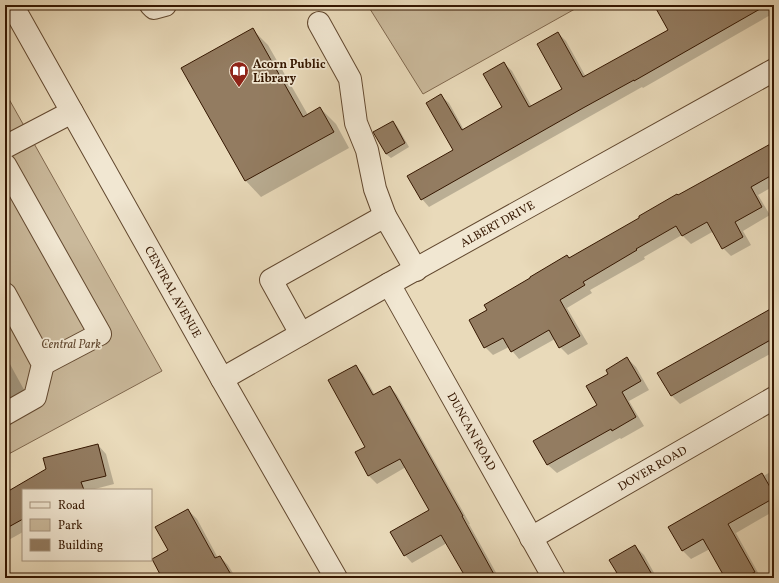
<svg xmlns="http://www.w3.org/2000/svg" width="779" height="583" viewBox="0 0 779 583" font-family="Vollkorn,serif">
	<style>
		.green { fill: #cab99b; stroke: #80684e }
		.shadow { fill: #0003 }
		.building { fill: #937c61; stroke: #351701 }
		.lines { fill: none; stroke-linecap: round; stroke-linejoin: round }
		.minor-casing { stroke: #62482f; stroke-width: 24 }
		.minor { stroke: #f1e7d2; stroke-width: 22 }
		.labels { text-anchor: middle; stroke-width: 3.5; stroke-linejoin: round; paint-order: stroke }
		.poi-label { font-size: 12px; font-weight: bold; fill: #351701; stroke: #f1e7d2; text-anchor: start }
		.street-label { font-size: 12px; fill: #351701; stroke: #f1e7d2 }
		.park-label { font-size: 12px; font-style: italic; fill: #62482f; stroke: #f1e7d2 }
	</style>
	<rect width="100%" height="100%" fill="#e9daba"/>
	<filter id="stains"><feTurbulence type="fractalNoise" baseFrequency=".005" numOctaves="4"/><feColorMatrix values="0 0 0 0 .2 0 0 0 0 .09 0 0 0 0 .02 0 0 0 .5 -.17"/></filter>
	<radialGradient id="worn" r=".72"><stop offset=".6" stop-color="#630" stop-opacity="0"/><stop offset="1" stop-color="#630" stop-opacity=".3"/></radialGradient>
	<!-- green -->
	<path class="green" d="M377,5H582L423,94L370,9Z
		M5,92L162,371L5,456Z"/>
	<!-- shadow -->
	<path class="shadow" d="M656,5H774V13L643,88L642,87L429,207L422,199L455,150L441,96L449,103L464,130L503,108L504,63L512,71L532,107L563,89L558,33L566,41L586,77L669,30Z
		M253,30L268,45L308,115L320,108L336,124L349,148L261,197L246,181L183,69Z
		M393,122L397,126L409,147L391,158L386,154Z
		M774,143V186L758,195L770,215L743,231L751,245L731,256L723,248L714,231L691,244L682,235L644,257L645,259L590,290L592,293L567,308L588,344L568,355L560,347L555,339L519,359L509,347L493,355L485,347L570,259Z
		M774,307V350L769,353L770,354L680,404L672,396L659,373Z
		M5,355L34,408L5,425Z
		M627,358L636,367L649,390L629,401L644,426L621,439L620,438L557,473L548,465L535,442L599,406L609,374Z
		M355,366L363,374L375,395L390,387L397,395L470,524H469L499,578H467L447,543L412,563L405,555L431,511L406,467L377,484L369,476L356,453L366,447Z
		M98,445L106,454L114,484L91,490H23V532L5,542V494Z
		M774,470V511L736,533L761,578H726L710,549L691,559L683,551L670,528Z
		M188,510L197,519L218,558L220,557L228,565L236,578H163L169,551Z
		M635,546L644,555L657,578H621Z"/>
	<!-- building -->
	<path class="building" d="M654,5H767L634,81V80L583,108L421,200L407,176L453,150L426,103L441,94L462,130L502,107L483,74L504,62L529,107L562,89L537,44L558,32L583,77L668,30Z
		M253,28L303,117L320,107L334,132L245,181L181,68Z
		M393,121L405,143L386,154L373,132Z
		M774,142V174L751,187L762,207L735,222L743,237L722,249L707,222L682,236L676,226L636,249L637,250L583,282L585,285L560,300L580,336L559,348L549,330L511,352L503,338L484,348L469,320L487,310L484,305L530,278V277L567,255L569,258L639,218V216L677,194L678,195Z
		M774,307V338L671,396L657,373Z
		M627,357L641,381L622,392L636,417L612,431L611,429L547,465L533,441L597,405L586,386L608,374L606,370Z
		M356,365L373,395L390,386L463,516H462L496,578H466L441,535L404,556L390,532L429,510L400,459L368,476L355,452L365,447L328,380Z
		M98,444L106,476L81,482L84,490H23V519L5,529V493L46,469L43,458Z
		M762,473L774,494V498L728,524L755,572L743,578H725L703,539L682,551L668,527Z
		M188,509L215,558L220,556L233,578H162L152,559L168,550L155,527Z
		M635,545L654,578H620L609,560Z"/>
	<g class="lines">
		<defs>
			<g id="minor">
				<path id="s1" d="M12,5L222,379L336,578"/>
				<path d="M151,5L154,8L165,5"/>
				<path d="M319,23L350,79L356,123L367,150L375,189L385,216"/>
				<path d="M5,147L72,112"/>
				<path d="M5,165L100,334L43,364"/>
				<path id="s2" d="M389,284L554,578"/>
				<path d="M5,294L43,364L35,397L5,414"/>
				<path d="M301,334L271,280L385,216L416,270"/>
				<path id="s3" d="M222,379L389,284L774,70"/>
				<path id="s4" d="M531,538L774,398"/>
			</g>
		</defs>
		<!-- minor casing -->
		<use href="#minor" class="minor-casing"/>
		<!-- minor -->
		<use href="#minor" class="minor"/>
	</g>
	<!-- icons -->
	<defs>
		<symbol id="library-pin" viewBox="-11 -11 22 30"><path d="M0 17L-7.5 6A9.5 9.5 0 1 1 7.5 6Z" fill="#8f2418" stroke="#f1e7d2"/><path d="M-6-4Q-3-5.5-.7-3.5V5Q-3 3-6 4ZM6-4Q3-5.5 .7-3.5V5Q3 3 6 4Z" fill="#fff"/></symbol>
	</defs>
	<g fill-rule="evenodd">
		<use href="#library-pin" x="228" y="60" width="22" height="30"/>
	</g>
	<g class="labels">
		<!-- poi labels -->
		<g class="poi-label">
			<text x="253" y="68">Acorn Public<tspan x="253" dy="14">Library</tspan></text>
		</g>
		<!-- street labels -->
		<g class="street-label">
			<text dy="4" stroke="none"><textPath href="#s3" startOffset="316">ALBERT DRIVE</textPath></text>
			<text dy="4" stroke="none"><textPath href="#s1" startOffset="329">CENTRAL AVENUE</textPath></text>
			<text dy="4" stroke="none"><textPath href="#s2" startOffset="169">DUNCAN ROAD</textPath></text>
			<text dy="4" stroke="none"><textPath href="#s4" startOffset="140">DOVER ROAD</textPath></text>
		</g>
		<!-- park labels -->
		<g class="park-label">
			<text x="71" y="348">Central Park</text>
		</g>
	</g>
	<!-- margin -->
	<rect width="779" height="583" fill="none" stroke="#e9daba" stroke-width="20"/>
	<rect x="6" y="6" width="767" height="571" fill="none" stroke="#351701" stroke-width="2"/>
	<rect x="10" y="10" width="759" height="563" fill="none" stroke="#351701"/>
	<!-- legend -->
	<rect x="22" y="489" width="130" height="72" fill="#f1e7d2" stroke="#a6947e"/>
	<rect x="30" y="502" width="20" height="6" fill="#f1e7d2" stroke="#a6947e"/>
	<text x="58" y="509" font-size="12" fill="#351701">Road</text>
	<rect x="30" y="519" width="20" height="12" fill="#cab99b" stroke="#a6947e"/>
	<text x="58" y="529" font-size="12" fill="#351701">Park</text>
	<rect x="30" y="539" width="20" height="12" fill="#937c61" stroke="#a6947e"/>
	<text x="58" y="549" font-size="12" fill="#351701">Building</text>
	<rect width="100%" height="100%" filter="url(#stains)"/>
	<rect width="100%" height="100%" fill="url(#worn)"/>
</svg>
